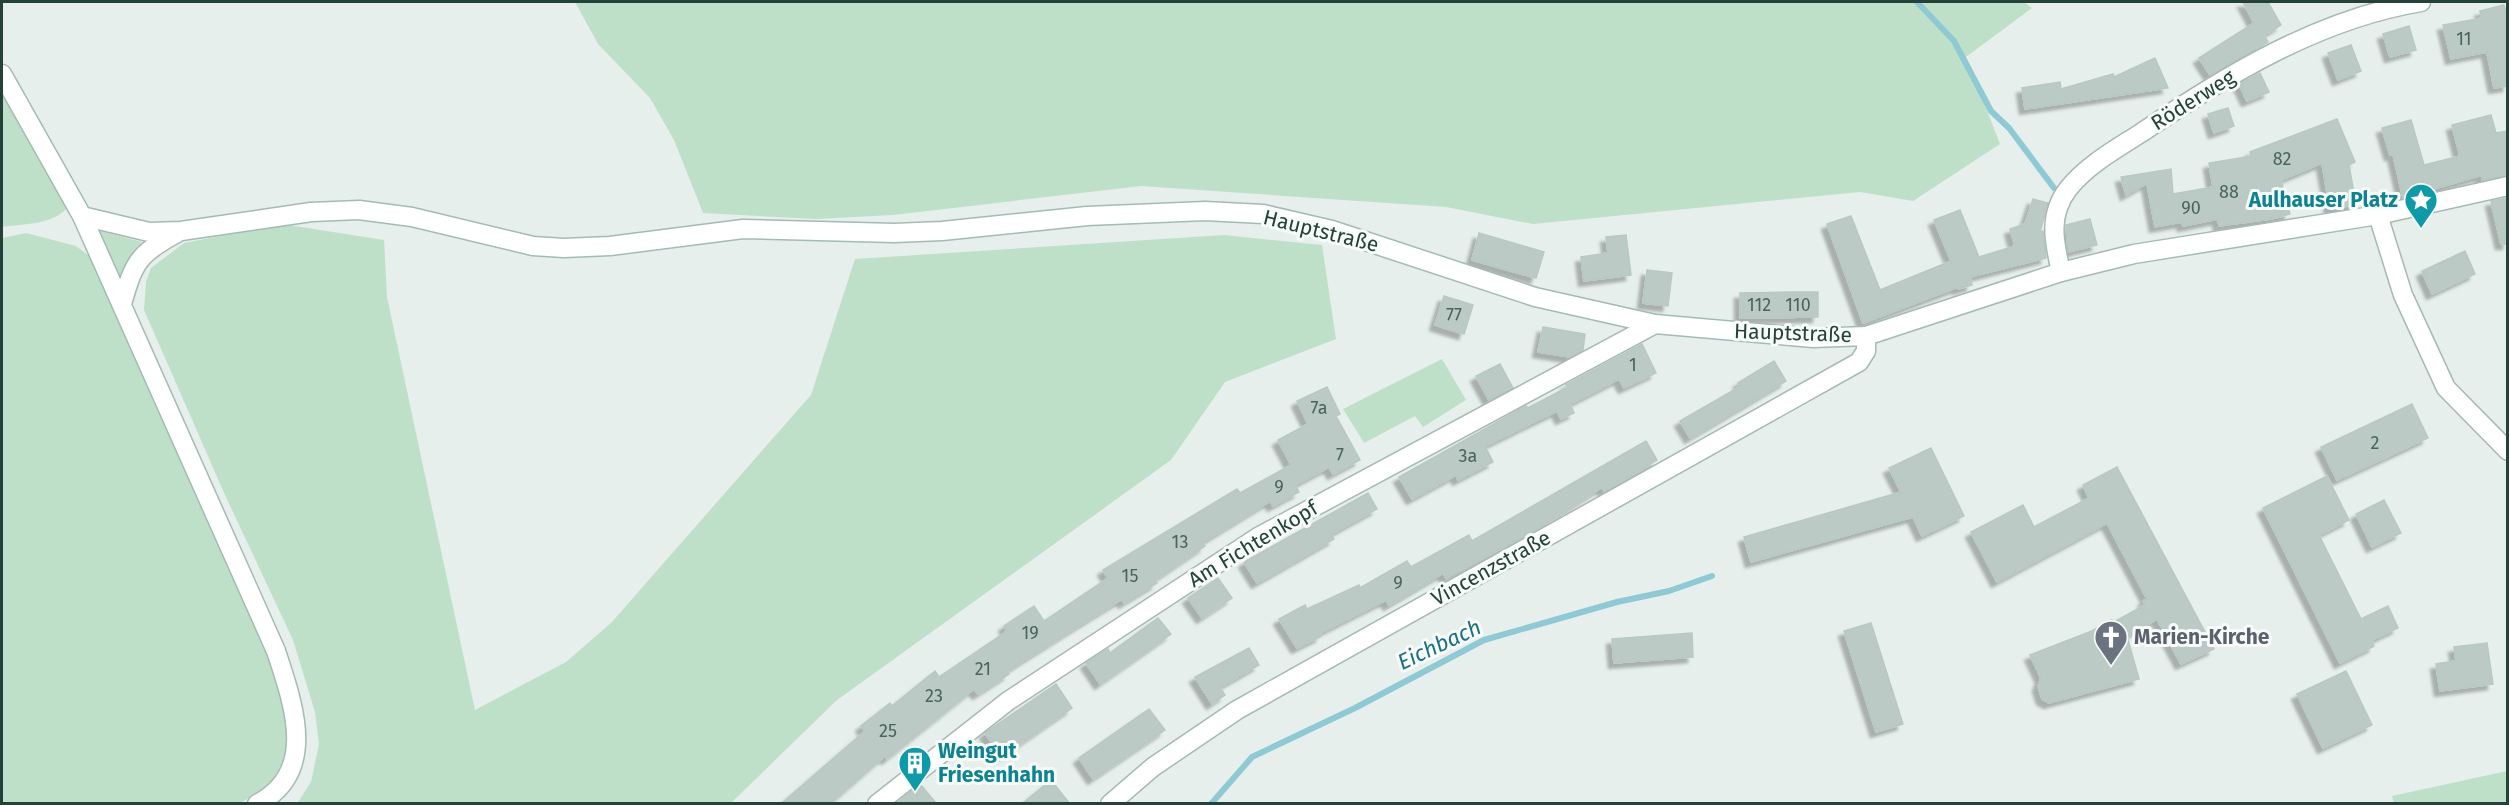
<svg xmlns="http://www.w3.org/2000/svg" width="2509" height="805" viewBox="0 0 2509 805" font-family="'Fira Sans',sans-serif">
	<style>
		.green { fill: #bfe0c8 }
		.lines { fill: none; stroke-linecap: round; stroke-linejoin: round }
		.stream { stroke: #8ec9d4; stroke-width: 6 }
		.building { fill: #bbcac4; stroke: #b8c9c2; stroke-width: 1.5; filter: url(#shadow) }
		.street-casing { stroke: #a8b8b2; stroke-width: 21 }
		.secondary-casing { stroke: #a4bbb3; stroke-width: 21 }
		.street { stroke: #fff; stroke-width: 18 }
		.secondary { stroke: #fff; stroke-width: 18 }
		.labels { text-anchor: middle; stroke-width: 6; stroke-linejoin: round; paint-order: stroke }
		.number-label { font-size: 18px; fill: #4a645c }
		.street-label { font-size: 21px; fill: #24423a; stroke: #f7fbf9 }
		.culture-label { font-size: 21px; font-weight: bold; fill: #0d838f; stroke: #f7fbf9; text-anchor: end }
		.worship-label { font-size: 21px; font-weight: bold; fill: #5b616d; stroke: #f7fbf9; text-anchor: start }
		.water-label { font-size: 22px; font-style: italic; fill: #1c6f80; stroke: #f7fbf9 }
	</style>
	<defs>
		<filter id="shadow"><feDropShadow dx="-5.5" dy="5.5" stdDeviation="1.5" flood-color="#0004"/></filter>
	</defs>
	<rect width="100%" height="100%" fill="#e6efeb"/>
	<!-- green -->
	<path class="green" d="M575,2H2024L2032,8L1966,57L2000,144L1913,201L1860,192L1533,224L1446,207L1141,186L893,215L816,219L703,213L674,140L650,98L598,44Z
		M2,87L69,205C57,225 22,224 2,227Z
		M282,224L384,240L387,297L475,710L566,662L611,623L811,395L855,259L1224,235L1322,245L1336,339L1225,382L1171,460L837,700L731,803L297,804L311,782L319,744L315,712L293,640L225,495L144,310L146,282L151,268L184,243Z
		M100,231L142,242L132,254L121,278L119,279L98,232Z
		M26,233L76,246L93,259L268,650C284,708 311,772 239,803L2,804V238Z
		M1442,359L1466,400L1423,427L1415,416L1364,443L1343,409Z
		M2507,771V803H2394L2392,796Z"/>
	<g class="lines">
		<!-- stream -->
		<path class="stream" d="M1917,2L1954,41L1991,111L2009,128L2054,188
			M1211,804L1252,757L1355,708L1484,640L1617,602L1669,591L1712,576"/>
	</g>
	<!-- building -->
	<path class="building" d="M2243,2H2268L2281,25L2264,35L2268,42L2210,75L2199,58L2254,23Z
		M2504,5L2508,21V86L2494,88L2487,52L2451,59L2443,25L2482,18L2480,11Z
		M2409,26L2416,50L2390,57L2383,34Z
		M2351,45L2361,71L2338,80L2328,53Z
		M2155,58L2168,88L2025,109L2022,88L2060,82L2061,89L2113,74L2114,77Z
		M2260,73L2269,92L2247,101L2239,84Z
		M2228,108L2234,126L2214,133L2208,114Z
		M2491,115L2496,133L2508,131V175L2482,180V175L2403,198L2393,154L2390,155L2382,128L2411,120L2424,165L2460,156L2452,125Z
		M2337,119L2355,162L2349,165L2356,205L2330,209L2322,163L2281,180L2290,214L2271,219L2219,226L2218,219L2183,226L2182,222L2155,227L2147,183L2126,195L2121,177L2171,169L2173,194L2213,187L2209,163L2252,156L2250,152Z
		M2508,198V244H2501L2491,201Z
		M2033,199L2048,203L2040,232L2043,231L2046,258L1970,277L1972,285L1958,289V287L1863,323L1827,224L1851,216L1880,290L1951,261L1934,220L1960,210L1979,257L2015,246L2010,229L2025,224Z
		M2090,219L2097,245L2068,252L2066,225Z
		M1479,233L1544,252L1536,278L1472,260Z
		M1626,235L1631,275L1584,281L1581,257L1608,253L1606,237Z
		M2465,251L2475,274L2432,294L2422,271Z
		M1647,270L1672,273L1668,306L1643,303Z
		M1793,292H1818V317L1740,318V293Z
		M1444,296L1473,305L1464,334L1435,325Z
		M1543,327L1585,334L1583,350L1570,357L1538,352Z
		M1642,344L1656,373L1624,388L1619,379L1570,404L1574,413L1561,419L1557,411L1485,446L1493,462L1458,480L1456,475L1412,499L1399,477L1526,406L1528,408L1568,387L1566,385Z
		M1774,361L1786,381L1690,438L1680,421L1741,386L1738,383Z
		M1500,364L1513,388L1489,400L1476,376Z
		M1327,387L1340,414L1336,416L1360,460L1333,474L1329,467L1295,485L1299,492L1273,506L1270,501L1203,542L1205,546L1155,580L1157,583L1124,603L1122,599L1078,626L1007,671L1009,674L978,694L974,689L887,759L885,756L830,804H781L865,731L861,726L890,703L892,706L935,671L939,677L1007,631L1004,626L1034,606L1044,621L1108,578L1103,570L1237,489L1240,493L1291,465L1278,440L1308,424L1297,401Z
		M2412,404L2428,438L2337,480L2321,447Z
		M1646,441L1657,460L1604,491L1602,487L1539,528L1446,578L1443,573L1389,605L1386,600L1320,633L1321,636L1297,648L1279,619L1305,605L1307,609L1359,585L1360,588L1407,561L1411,567L1469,535L1472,541Z
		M1931,448L1964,516L1922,536L1913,517L1751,562L1744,537L1901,492L1889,468Z
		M2117,467L2214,649L2181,664L2157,619L2127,636L2139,679L2049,703L2042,699L2038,686L2041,678L2030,655L2092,631L2112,620L2114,622L2145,605L2143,601L2147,599L2107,523L1997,582L1971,532L2023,505L2034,527L2089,498L2083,485Z
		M2327,476L2349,520L2319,535L2361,619L2388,606L2398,628L2372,640L2374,646L2340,663L2263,508Z
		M1368,493L1377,509L1331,534L1334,539L1257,583L1244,562Z
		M2384,500L2401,533L2372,547L2356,514Z
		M1218,578L1232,598L1202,618L1188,598Z
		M1158,618L1171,634L1100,684L1086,663L1108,649L1110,653Z
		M1871,623L1903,724L1876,732L1844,631Z
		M1692,633L1693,657L1614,663L1612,639Z
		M2487,643L2493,684L2440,691L2436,664L2456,661L2454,647Z
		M1249,648L1259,665L1220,687L1225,695L1212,704L1195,677Z
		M2346,671L2372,725L2323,748L2297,694Z
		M1056,684L1072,708L1001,757L985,733Z
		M1149,709L1165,730L1093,779L1079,758Z
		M1051,780L1070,804H1022Z
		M920,784L937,804H896Z"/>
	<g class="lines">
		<defs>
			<path id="street" d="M2378,215L2403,295L2446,388L2508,451
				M2061,272C2054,242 2048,215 2068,189C2087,165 2116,149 2141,133C2225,76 2318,19 2421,2
				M877,804L1008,701L1258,537L1655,324
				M1110,804L1153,767L1237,710L1859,362L1866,351V336"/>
			<path id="secondary" d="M2,74L82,216L276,651C293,703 319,772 257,804
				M82,216L149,232L181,231L311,212L359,210L412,217L533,246L564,248L610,246L743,229L894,233L942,231L1087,216L1205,211L1263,214L1332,230L1535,297L1655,324L1813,338L1866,336L2061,272L2134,254L2378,215L2508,186
				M122,304C134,262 138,254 177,233"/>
		</defs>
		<!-- street casing -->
		<use href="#street" class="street-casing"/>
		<!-- secondary casing -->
		<use href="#secondary" class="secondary-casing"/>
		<!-- street -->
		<use href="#street" class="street"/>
		<!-- secondary -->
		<use href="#secondary" class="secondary"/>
	</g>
	<!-- icons -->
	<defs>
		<symbol id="sight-pin" viewBox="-11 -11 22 30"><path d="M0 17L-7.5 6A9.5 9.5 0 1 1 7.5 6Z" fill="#0f9aa8" stroke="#f7fbf9"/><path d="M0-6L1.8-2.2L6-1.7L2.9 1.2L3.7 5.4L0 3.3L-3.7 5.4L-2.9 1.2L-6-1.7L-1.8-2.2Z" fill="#fff"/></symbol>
		<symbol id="church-pin" viewBox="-11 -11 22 30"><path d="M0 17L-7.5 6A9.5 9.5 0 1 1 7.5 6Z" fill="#6b7280" stroke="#f7fbf9"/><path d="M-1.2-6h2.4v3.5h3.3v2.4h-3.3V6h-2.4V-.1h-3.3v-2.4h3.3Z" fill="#fff"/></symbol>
		<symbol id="building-pin" viewBox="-11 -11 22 30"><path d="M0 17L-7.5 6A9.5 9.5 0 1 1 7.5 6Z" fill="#0f9aa8" stroke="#f7fbf9"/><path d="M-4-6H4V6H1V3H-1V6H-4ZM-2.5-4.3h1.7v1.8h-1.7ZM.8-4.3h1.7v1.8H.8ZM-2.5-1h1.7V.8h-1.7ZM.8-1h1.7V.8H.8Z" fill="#fff"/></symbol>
	</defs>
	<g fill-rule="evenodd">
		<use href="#sight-pin" x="2402" y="181" width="38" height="52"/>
		<use href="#church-pin" x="2092" y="618" width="38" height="52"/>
		<use href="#building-pin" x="896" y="744" width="38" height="52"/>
	</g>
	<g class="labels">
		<!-- number labels -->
		<g class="number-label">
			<text x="2464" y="45">11</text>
			<text x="2282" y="165">82</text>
			<text x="2229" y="198">88</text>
			<text x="2191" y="214">90</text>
			<text x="1759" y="311">112</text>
			<text x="1798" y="311">110</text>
			<text x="1454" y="321">77</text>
			<text x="1633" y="371">1</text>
			<text x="1319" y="414">7a</text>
			<text x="2375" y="449">2</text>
			<text x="1340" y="461">7</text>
			<text x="1468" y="462">3a</text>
			<text x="1279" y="493">9</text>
			<text x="1180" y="548">13</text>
			<text x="1130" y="582">15</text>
			<text x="1398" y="589">9</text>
			<text x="1030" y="639">19</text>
			<text x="983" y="675">21</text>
			<text x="934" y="702">23</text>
			<text x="888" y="737">25</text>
		</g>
		<!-- street labels -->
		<g class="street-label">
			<text transform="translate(2193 100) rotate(-32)" y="7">Röderweg</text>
			<text transform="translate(1321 231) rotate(14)" y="7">Hauptstraße</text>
			<text transform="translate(1793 333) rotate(2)" y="7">Hauptstraße</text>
			<text transform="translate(1253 544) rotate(-31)" y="7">Am Fichtenkopf</text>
			<text transform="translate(1491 568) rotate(-29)" y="7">Vincenzstraße</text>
		</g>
		<!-- culture labels -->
		<g class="culture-label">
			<text x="2398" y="207">Aulhauser Platz</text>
			<text x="938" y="758" text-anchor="start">Weingut<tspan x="938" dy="24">Friesenhahn</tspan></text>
		</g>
		<!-- worship labels -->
		<g class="worship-label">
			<text x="2134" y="644">Marien-Kirche</text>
		</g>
		<!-- water labels -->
		<g class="water-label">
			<text transform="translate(1439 644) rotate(-25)" y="8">Eichbach</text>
		</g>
	</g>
	<!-- border -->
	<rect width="2509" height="805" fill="none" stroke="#24423a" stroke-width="6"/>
</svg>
